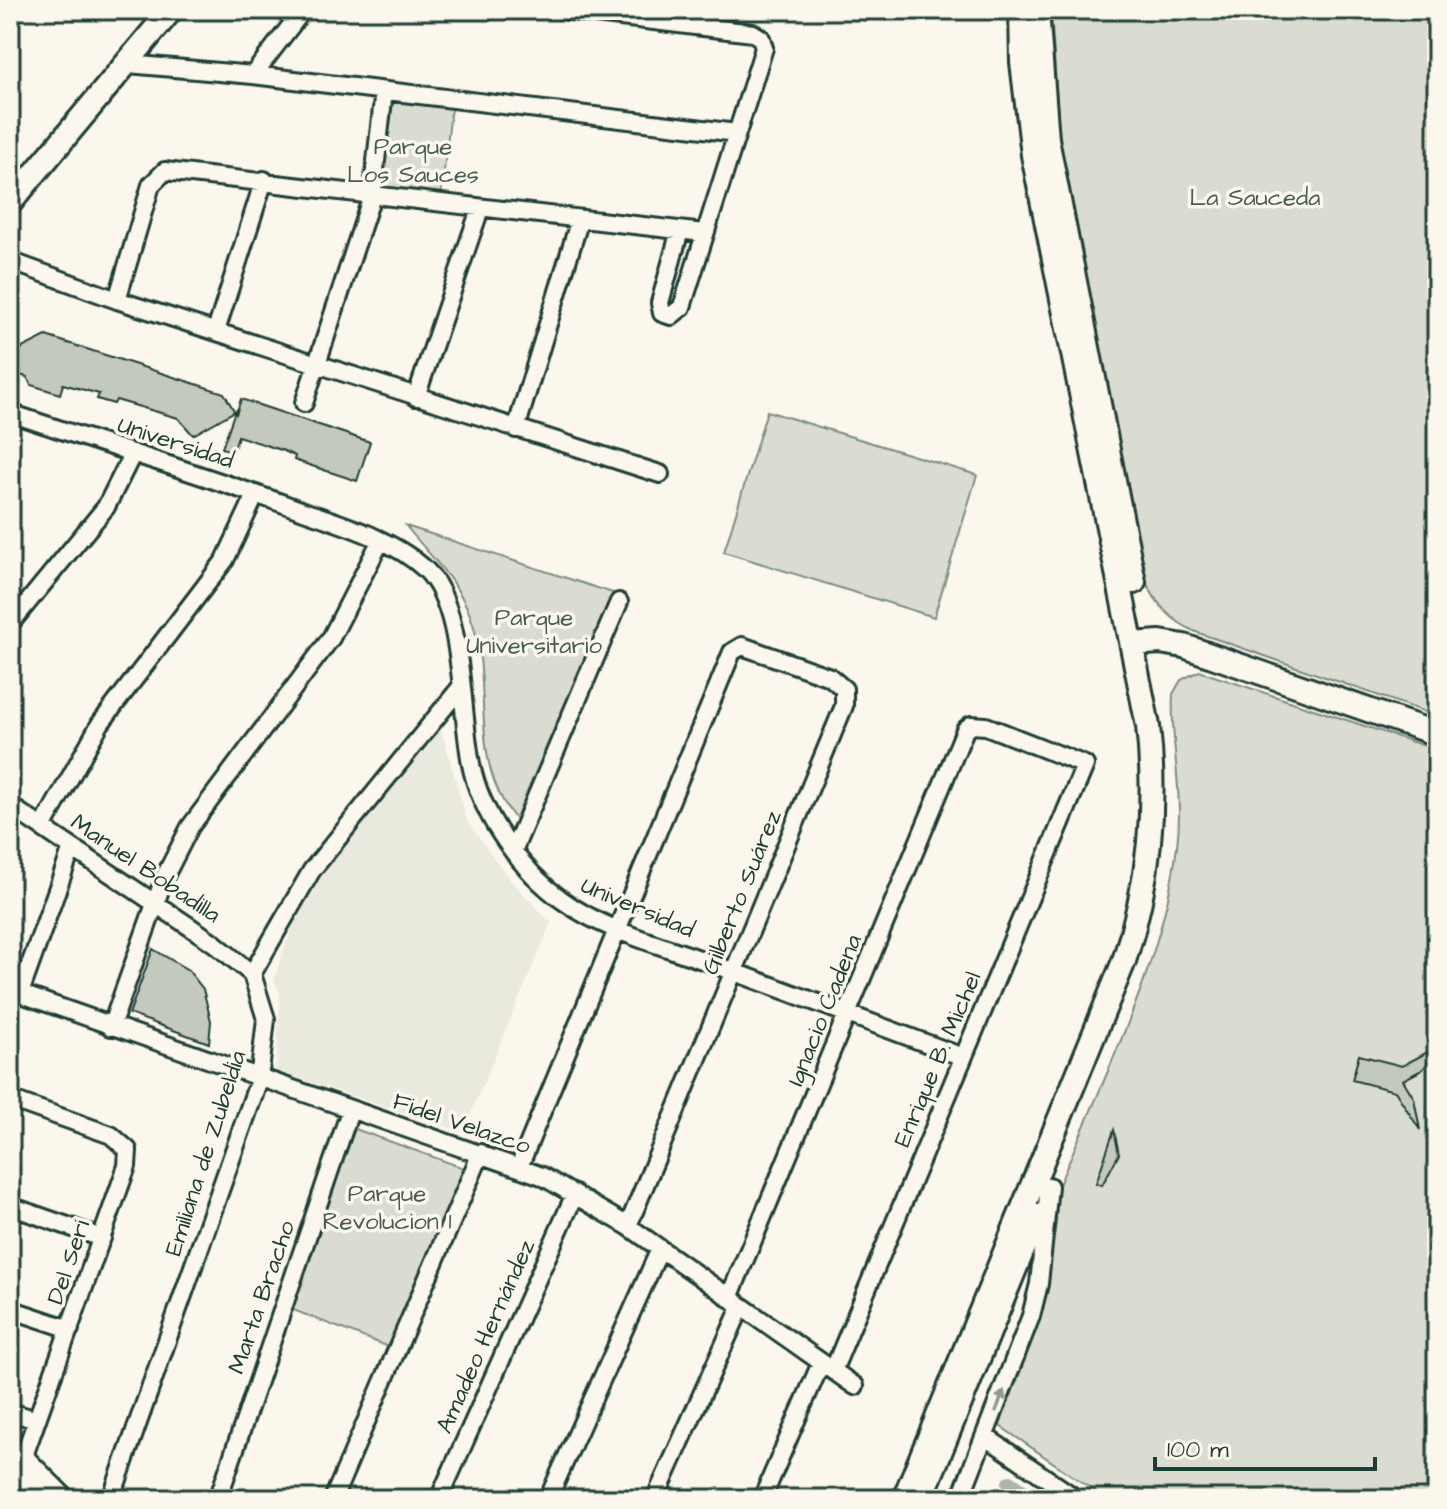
<svg xmlns="http://www.w3.org/2000/svg" width="1447" height="1509" viewBox="0 0 1447 1509" font-family="'Architects Daughter',sans-serif">
	<style>
		.built { fill: #eae9de }
		.green { fill: #dbdcd1; stroke: #7d8c82; stroke-width: 2 }
		.lines { fill: none; stroke-linecap: round; stroke-linejoin: round }
		.canal { stroke: #adb4aa; stroke-width: 16 }
		.building { fill: #c4c9be; stroke: #1f3d34; stroke-width: 2 }
		.street-casing { stroke: #1f3d34; stroke-width: 22 }
		.secondary-casing { stroke: #1f3d34; stroke-width: 28 }
		.street { stroke: #fbf7ec; stroke-width: 16 }
		.secondary { stroke: #fbf7ec; stroke-width: 22 }
		.oneway { fill: #8d9a90 }
		.labels { text-anchor: middle; stroke-width: 7; stroke-linejoin: round; paint-order: stroke }
		.park-label { font-size: 24px; fill: #455d53; stroke: #fbf7ec }
		.street-label { font-size: 24px; fill: #1f3d34; stroke: #fbf7ec }
	</style>
	<rect width="100%" height="100%" fill="#fbf7ec"/>
	<filter id="ink" filterUnits="userSpaceOnUse"><feTurbulence type="fractalNoise" baseFrequency=".0125" numOctaves="2"/><feDisplacementMap in="SourceGraphic" scale="16" xChannelSelector="R" yChannelSelector="G"/><feConvolveMatrix kernelMatrix="1 2 1 2 8 2 1 2 1" color-interpolation-filters="sRGB"/></filter>
	<g filter="url(#ink)">
		<!-- built -->
		<path class="built" d="M440,725L467,821L511,881L551,923L463,1132L276,1071L280,994L274,979L293,925L340,846Z"/>
		<!-- green -->
		<path class="green" d="M1051,10H1437V716L1196,632C1171,621 1156,604 1145,580L1060,149Z
			M390,94L452,101L441,197L377,190Z
			M767,411L977,475L934,617L724,552Z
			M406,526L613,593L517,821C465,759 496,685 470,615C457,580 429,555 406,526Z
			M1199,671L1437,750V1499H1106L1000,1426L1045,1290L1056,1223L1057,1190C1102,1080 1163,965 1177,846C1184,793 1170,745 1173,694L1181,680Z
			M355,1129L464,1168L391,1348L288,1308Z"/>
		<g class="lines">
			<!-- canal -->
			<path class="canal" d="M1010,1483L1033,1499
				M10,1497L12,1499"/>
		</g>
		<!-- building -->
		<path class="building" d="M46,336L224,393L236,414L241,399L370,442L357,481L294,460L295,456L284,451L238,436L233,452L222,448L235,411L193,435L178,418L116,400L114,404L97,399L99,394L63,384L60,394L31,385L27,377L10,372V354Z
			M153,949L188,970L203,989L211,1021L209,1043L129,1014Z
			M1437,1047V1053L1422,1070L1403,1080L1414,1098L1420,1130L1395,1091L1352,1080L1359,1055L1402,1066Z
			M1114,1130L1119,1154L1102,1185L1096,1183Z"/>
		<g class="lines">
			<defs>
				<path id="street" d="M563,10L753,33L761,38L764,48L682,307L671,316L662,313L660,303L680,230
					M128,64L253,75L737,133
					M253,75L303,10
					M10,261L117,300L660,474
					M117,300L151,185L165,171L704,233
					M216,331L264,180
					M416,397L480,209
					M304,403L372,196L384,91
					M10,413C105,445 201,474 295,508C337,523 392,538 425,569C467,609 459,718 473,773C485,820 523,872 562,900C603,930 658,944 705,961C791,993 878,1025 963,1057
					M516,429L580,219
					M10,624L106,507L133,453
					M10,806L214,943L252,974
					M42,828L100,724L225,560L256,494
					M514,849L619,602
					M10,990L542,1176L628,1226L855,1386
					M20,993L72,848
					M111,1027L165,876L190,827L331,638L380,542
					M10,1099L111,1135L128,1150L127,1166L25,1453L28,1460L67,1499
					M519,1167L732,652L742,646L830,677L844,689V706L628,1226
					M10,1206L102,1238
					M729,1298L965,730L971,725L986,726L1085,765L833,1371
					M10,1309L70,1329
					M10,1412L37,1420
					M986,1437L1077,1499
					M111,1499L259,1080L266,1019L252,974L312,870L460,688
					M218,1499L350,1111
					M333,1499L481,1153
					M439,1499L575,1194
					M548,1499L660,1249
					M655,1499L741,1307
					M762,1499L821,1363
					M960,1499L1031,1316L1039,1284L1049,1186"/>
				<path id="secondary" d="M1037,10L1047,139L1134,582
					M10,203L171,10
					M1133,644L1160,642L1184,646L1437,734
					M10,1466L43,1499
					M904,1499L1124,961C1149,883 1157,808 1148,726L1033,155L1022,62L1021,10
					M921,1499L1037,1215"/>
			</defs>
			<!-- street casing -->
			<use href="#street" class="street-casing"/>
			<!-- secondary casing -->
			<use href="#secondary" class="secondary-casing"/>
			<!-- street -->
			<use href="#street" class="street"/>
			<!-- secondary -->
			<use href="#secondary" class="secondary"/>
		</g>
		<!-- one-way arrows -->
		<defs><path id="oneway-solid" d="M-6-.8H1V-3.2L6.5 0L1 3.2V.8H-6Z" transform="scale(2)"/></defs>
		<use class="oneway" href="#oneway-solid" transform="translate(1000 1401) rotate(-69)"/>
	</g>
	<g class="labels">
		<!-- park labels -->
		<g class="park-label">
			<text x="413" y="154">Parque<tspan x="413" dy="28">Los Sauces</tspan></text>
			<text x="1255" y="205">La Sauceda</text>
			<text x="534" y="625">Parque<tspan x="534" dy="28">Universitario</tspan></text>
			<text x="387" y="1201">Parque<tspan x="387" dy="28">Revolucion 1</tspan></text>
		</g>
		<!-- street labels -->
		<g class="street-label">
			<text transform="translate(176 442) rotate(18)" y="8">Universidad</text>
			<text transform="translate(146 868) rotate(34)" y="8">Manuel Bobadilla</text>
			<text transform="translate(741 892) rotate(-68)" y="8">Gilberto Suárez</text>
			<text transform="translate(638 907) rotate(23)" y="8">Universidad</text>
			<text transform="translate(824 1010) rotate(-68)" y="8">Ignacio Cadena</text>
			<text transform="translate(937 1059) rotate(-67)" y="8">Enrique B. Michel</text>
			<text transform="translate(462 1123) rotate(19)" y="8">Fidel Velazco</text>
			<text transform="translate(205 1153) rotate(-72)" y="8">Emiliana de Zubeldia</text>
			<text transform="translate(68 1262) rotate(-71)" y="8">Del Seri</text>
			<text transform="translate(261 1297) rotate(-71)" y="8">Marta Bracho</text>
			<text transform="translate(485 1336) rotate(-66)" y="8">Amadeo Hernández</text>
		</g>
	</g>
	<!-- margin -->
	<rect width="1447" height="1509" fill="none" stroke="#fbf7ec" stroke-width="40"/>
	<rect x="20" y="20" width="1407" height="1469" fill="none" stroke="#1f3d34" stroke-width="3" filter="url(#ink)"/>
	<!-- scale -->
	<path d="M1155 1457v12h220v-12" fill="none" stroke="#1f3d34" stroke-width="4"/>
	<text x="1167" y="1457" font-size="24" fill="#1f3d34" stroke="#fbf7ec" stroke-width="6" paint-order="stroke">100 m</text>
</svg>
